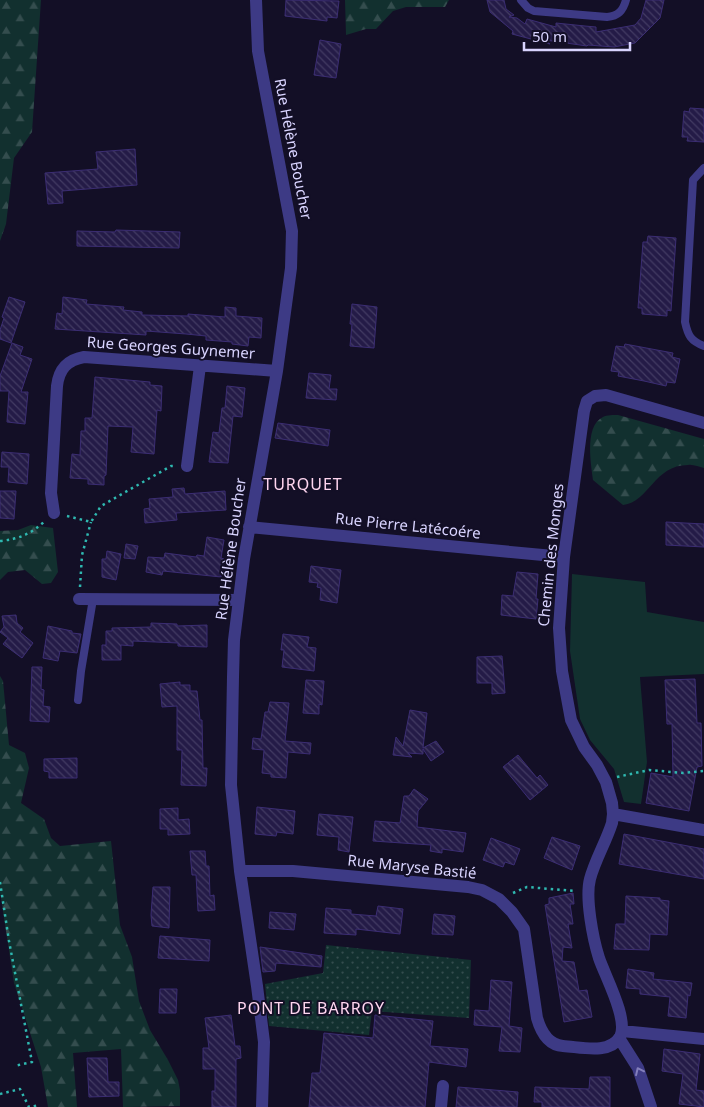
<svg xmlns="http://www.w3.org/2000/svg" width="704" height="1107" viewBox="0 0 704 1107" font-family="'Noto Sans',sans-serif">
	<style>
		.grass { fill: #12302f }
		.forest { fill: url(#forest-firs) }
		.garden { fill: url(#garden-dots) }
		.building { fill: url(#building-back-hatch); stroke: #3b2d73 }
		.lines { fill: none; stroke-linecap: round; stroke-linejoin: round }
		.path { stroke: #2fb8b0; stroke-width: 2.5; stroke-dasharray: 2.5 4; stroke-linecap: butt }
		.service { stroke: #3d3a85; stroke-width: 8 }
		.minor { stroke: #3d3a85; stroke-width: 12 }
		.oneway { stroke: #837fbc }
		.labels { text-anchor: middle; stroke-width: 4; stroke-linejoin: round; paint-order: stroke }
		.street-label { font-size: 15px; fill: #d9d4ff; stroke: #130f26 }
		.neighbourhood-label { font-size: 16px; letter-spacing: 1px; fill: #ffd6f0; stroke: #130f26 }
	</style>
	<defs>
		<pattern id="forest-firs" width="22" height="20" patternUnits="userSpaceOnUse" patternTransform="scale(1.25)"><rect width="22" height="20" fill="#12302f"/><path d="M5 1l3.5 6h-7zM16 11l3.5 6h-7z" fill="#344d4e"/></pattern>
		<pattern id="garden-dots" width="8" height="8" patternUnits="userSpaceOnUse" patternTransform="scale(1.25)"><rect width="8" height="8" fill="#12302f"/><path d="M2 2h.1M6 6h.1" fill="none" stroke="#344d4e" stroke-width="1.8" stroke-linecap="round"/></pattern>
		<pattern id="building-back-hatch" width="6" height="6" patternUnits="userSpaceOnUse" patternTransform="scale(1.25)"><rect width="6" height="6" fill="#241b47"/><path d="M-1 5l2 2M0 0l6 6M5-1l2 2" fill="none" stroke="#433b63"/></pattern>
	</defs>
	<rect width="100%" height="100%" fill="#130f26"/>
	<!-- grass -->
	<path class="grass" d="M572,574L645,582L647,612L704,622V674L640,677L647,762L641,804L624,802L614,769L590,740L580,719L570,651Z"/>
	<!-- forest -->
	<path class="forest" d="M0,0H41L32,132L14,158L6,224L0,241Z
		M345,0H449L445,7H406L393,11L376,29H366L346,35Z
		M618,415L704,439V468C699,467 693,464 688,465C654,465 649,502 623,505L593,480C591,464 584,426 603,417C607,415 614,415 618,415Z
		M31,525L53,528L58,572L51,583L42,584L25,570L8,572L0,580V531L18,530Z
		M0,676L3,681L9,745L25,753L29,768L21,803L44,819L51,838L60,846L111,841L120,925L132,957L139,1001L150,1030L168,1060L178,1080L180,1090V1106L123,1107L121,1049L73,1053L77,1107H48L41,1067L14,983L0,892Z"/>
	<!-- garden -->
	<path class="garden" d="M326,945L471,960L469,1018L372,1011L369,1035L269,1026L265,984L323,973Z"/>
	<!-- building -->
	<path class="building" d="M286,0L339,1L337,18L327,17V21L285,16Z
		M487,0H504L506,9L514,15L509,17L517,18L525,24L527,19L556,27V23L585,26L596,27V32L635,25L641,18L646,0H664L660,18L635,43L614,47L588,45L587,46L545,40L550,44L512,34L513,31L490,12Z
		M320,40L341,44L336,78L314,75Z
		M690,108L704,109V142L687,141L688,137H682L684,111L689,112Z
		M135,149L137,185L62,191L63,203L48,204L45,173L98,169L96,152Z
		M116,230L180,232L179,248L77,246V231L115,232Z
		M648,236L676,238L671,311L667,310V316L642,314V308H638L643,242H647Z
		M9,297L25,302L11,343L0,339V330L4,318L2,317Z
		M63,297L87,300L86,304L124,307L123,310L142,312V315L188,316V314L225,317V307L236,308V316L262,318L261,338L249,337L248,346L232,344V342L206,340V336L186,334L146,331V335L55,329L57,313L62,314Z
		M352,304L377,307L374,348L350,346L352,324H350Z
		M12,343L23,347L20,355L32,359L21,392H28L25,424L7,422L9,391H0V376Z
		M625,344L673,353L672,357L680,359L675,383L667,382L666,386L644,381L618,376L619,372L611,371L616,346L624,347Z
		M309,373L331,375L329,389H337L336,400L306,398Z
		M95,377L150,382V385L162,386L161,411L157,410L154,454L131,452L133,427L108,426L106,475L104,476V485L88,484V479L70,478L72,454L80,455L81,431H85V418H92Z
		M227,386L245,388L242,417L233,416L228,463L209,462L213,432L219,433L222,408H225Z
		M278,423L330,430L328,446L275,438Z
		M2,452L29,454L27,484L8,482L9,467H1Z
		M184,488L185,494L225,491L226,510L176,513L177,520L145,523L144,509L150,508L149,499L173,497L172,489Z
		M0,491H16L14,519L0,518Z
		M666,522L704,524V547L666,545Z
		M207,537L224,540L221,558L224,559L221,577L163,571L162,575L146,572L148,557L164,558L165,553L196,557L197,555L204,556Z
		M126,544L138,546L135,559L124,558Z
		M107,551L121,554L116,580L102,577V559H106Z
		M311,566L341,570L337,603L320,600L321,588L317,587L318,583L309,582Z
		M517,572L538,574L536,599H538L536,619L501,615L502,595L513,596Z
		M16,615L17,623L23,628L20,632L33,643L22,658L3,644L8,638L0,632L4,627L2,616Z
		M151,623L177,624V626L207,625V647L178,646V643L133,641V646L121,645V660H102V645H106V631H112V628L151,627Z
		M48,626L72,631V633L81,634L77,653L60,651L58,661L43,658Z
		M283,634L309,637L307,647L316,648L314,671L282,667L284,650H281Z
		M502,656L505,693L492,694V683H477V657Z
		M32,667H42L41,689L44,690L43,706L50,707L49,722L30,721Z
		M695,679L697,723H701L702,766L697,767L689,811L646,803L651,773L673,777L672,724H667L665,680Z
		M306,680L324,681L322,705L319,704V714L303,713Z
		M180,682V685H190V691H197L200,720H202L203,768H207L206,786L181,785L182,750H177V706L162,707L160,684Z
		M270,702L289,703L285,741L311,743L310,754L288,752L286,778L271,777V774L262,773L264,750L252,749L253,738L261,739L265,712H268Z
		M410,710L427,713L423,748L436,741L444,752L431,761L423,749V754L408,753L412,757L393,755L396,737L403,746Z
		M518,755L537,778L540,775L548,785L530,800L503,767Z
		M77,758V778H49V772L44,771V759Z
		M414,789L428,799L418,811L417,827L466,833L463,852L442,849V853L430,851L431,845L373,841L375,821L400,823L404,796H409Z
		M257,807L295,811L293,834L277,832L276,836L255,834Z
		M178,808V820L189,819L190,834L168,835V829H160V809Z
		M319,814L353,817L349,852L338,850L339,837L317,835Z
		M624,834L704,849V879L619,864Z
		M552,837L580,846L572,870L544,858Z
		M491,838L520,849L514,865L505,862L503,867L483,860Z
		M190,851H205L206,866H209L210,896L214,895L215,910L198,911L196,875H192Z
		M153,887H170L169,928L152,926L151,915Z
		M573,893L574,904H570L573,924H568L572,948L563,947L562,961L574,962L579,991L587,990L592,1017L564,1022L545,905L549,904V898Z
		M626,896L660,898V900L669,901L667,935L650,934L649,950L614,949L616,924H625Z
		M378,906L403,909L400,934L356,929V935L324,933L326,908L351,910V914L376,916Z
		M270,912L296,914L294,930L269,928Z
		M434,914L455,916L453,935L432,934Z
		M160,936L210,940L209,961L158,958Z
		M260,947L322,956L321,967L276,963L275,971L263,972Z
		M628,969L654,973L653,979L692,983L690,996L688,995L686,1018L668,1016L670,997L640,994V989L626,988Z
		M491,980L512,982L509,1026L522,1028L520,1052L499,1051L502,1027L474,1025L475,1010L489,1011Z
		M160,989H177L176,1013H159Z
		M231,1015L235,1046H240L241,1058L236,1059V1107H212V1091H215V1069H203V1048H209L205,1018Z
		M375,1015L433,1021L430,1046L468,1049L466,1067L429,1062L425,1107H309L312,1073H320L324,1033L373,1038Z
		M664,1049L700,1054L696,1090L704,1091V1107L679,1104L683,1074L662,1071Z
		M87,1058H107L108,1082H119V1096L89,1097Z
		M590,1077H610V1107H542V1102H534L535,1087L589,1089Z
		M458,1087L518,1092L517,1107H456Z"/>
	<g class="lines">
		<!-- path -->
		<path class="path" d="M67,516L91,522L101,506L171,466H173
			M0,541C19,539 31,534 45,521
			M80,587L82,555L91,522
			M617,777L649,770L683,773L704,771
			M0,882L9,941L32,1062L14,1066
			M513,893L527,887L575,891
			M0,1094L20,1089L29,1107L40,1105"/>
		<!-- service -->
		<path class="service" d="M521,0L528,8L534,11L607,17C618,16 623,11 626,0
			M704,168L693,180L685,322C688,336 691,341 704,346
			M78,700L81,671L93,599"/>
		<!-- minor -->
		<path class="minor" d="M256,0L258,51L292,231L291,268L277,371L244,559L234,640L233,677L231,785L240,871L257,986L264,1042L262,1107
			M187,466L200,366
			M54,513L51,493L57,386C59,369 67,360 84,357L277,371
			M249,527L564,557
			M79,599L239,600
			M613,814L704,830
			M240,871H293L468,887L482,890L499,899L512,912L524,929L537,1018C541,1032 548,1045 563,1046C581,1047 609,1055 620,1037C629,1020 605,976 599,958C593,939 585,898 590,879C595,860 606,842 612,823L613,814L612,803L606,782L597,765L584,747L571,720L562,671L559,628L564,557L584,411L587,401L595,396L606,395L704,423
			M622,1031L704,1039
			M619,1038L638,1068L651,1107
			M441,1107L443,1086"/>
	</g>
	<!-- one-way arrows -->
	<defs><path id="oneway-chevron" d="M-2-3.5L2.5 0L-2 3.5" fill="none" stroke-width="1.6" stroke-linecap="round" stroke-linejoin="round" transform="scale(1.25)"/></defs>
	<use class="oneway" href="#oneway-chevron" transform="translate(639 1071) rotate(-115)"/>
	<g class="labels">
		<!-- street labels -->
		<g class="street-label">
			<text transform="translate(293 149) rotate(79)" y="5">Rue Hélène Boucher</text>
			<text transform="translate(171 348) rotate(4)" y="5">Rue Georges Guynemer</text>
			<text transform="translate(408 526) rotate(6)" y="5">Rue Pierre Latécoére</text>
			<text transform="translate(231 549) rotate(-82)" y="5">Rue Hélène Boucher</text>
			<text transform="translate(551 555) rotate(-84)" y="5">Chemin des Monges</text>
			<text transform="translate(412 867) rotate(6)" y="5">Rue Maryse Bastié</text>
		</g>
		<!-- neighbourhood labels -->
		<g class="neighbourhood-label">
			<text x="303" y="490">TURQUET</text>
			<text x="311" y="1014">PONT DE BARROY</text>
		</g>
	</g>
	<!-- scale -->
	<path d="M524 42v8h106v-8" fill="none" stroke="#d9d4ff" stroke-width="2.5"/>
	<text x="532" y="42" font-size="15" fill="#d9d4ff" stroke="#130f26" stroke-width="4" paint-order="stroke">50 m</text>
</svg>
